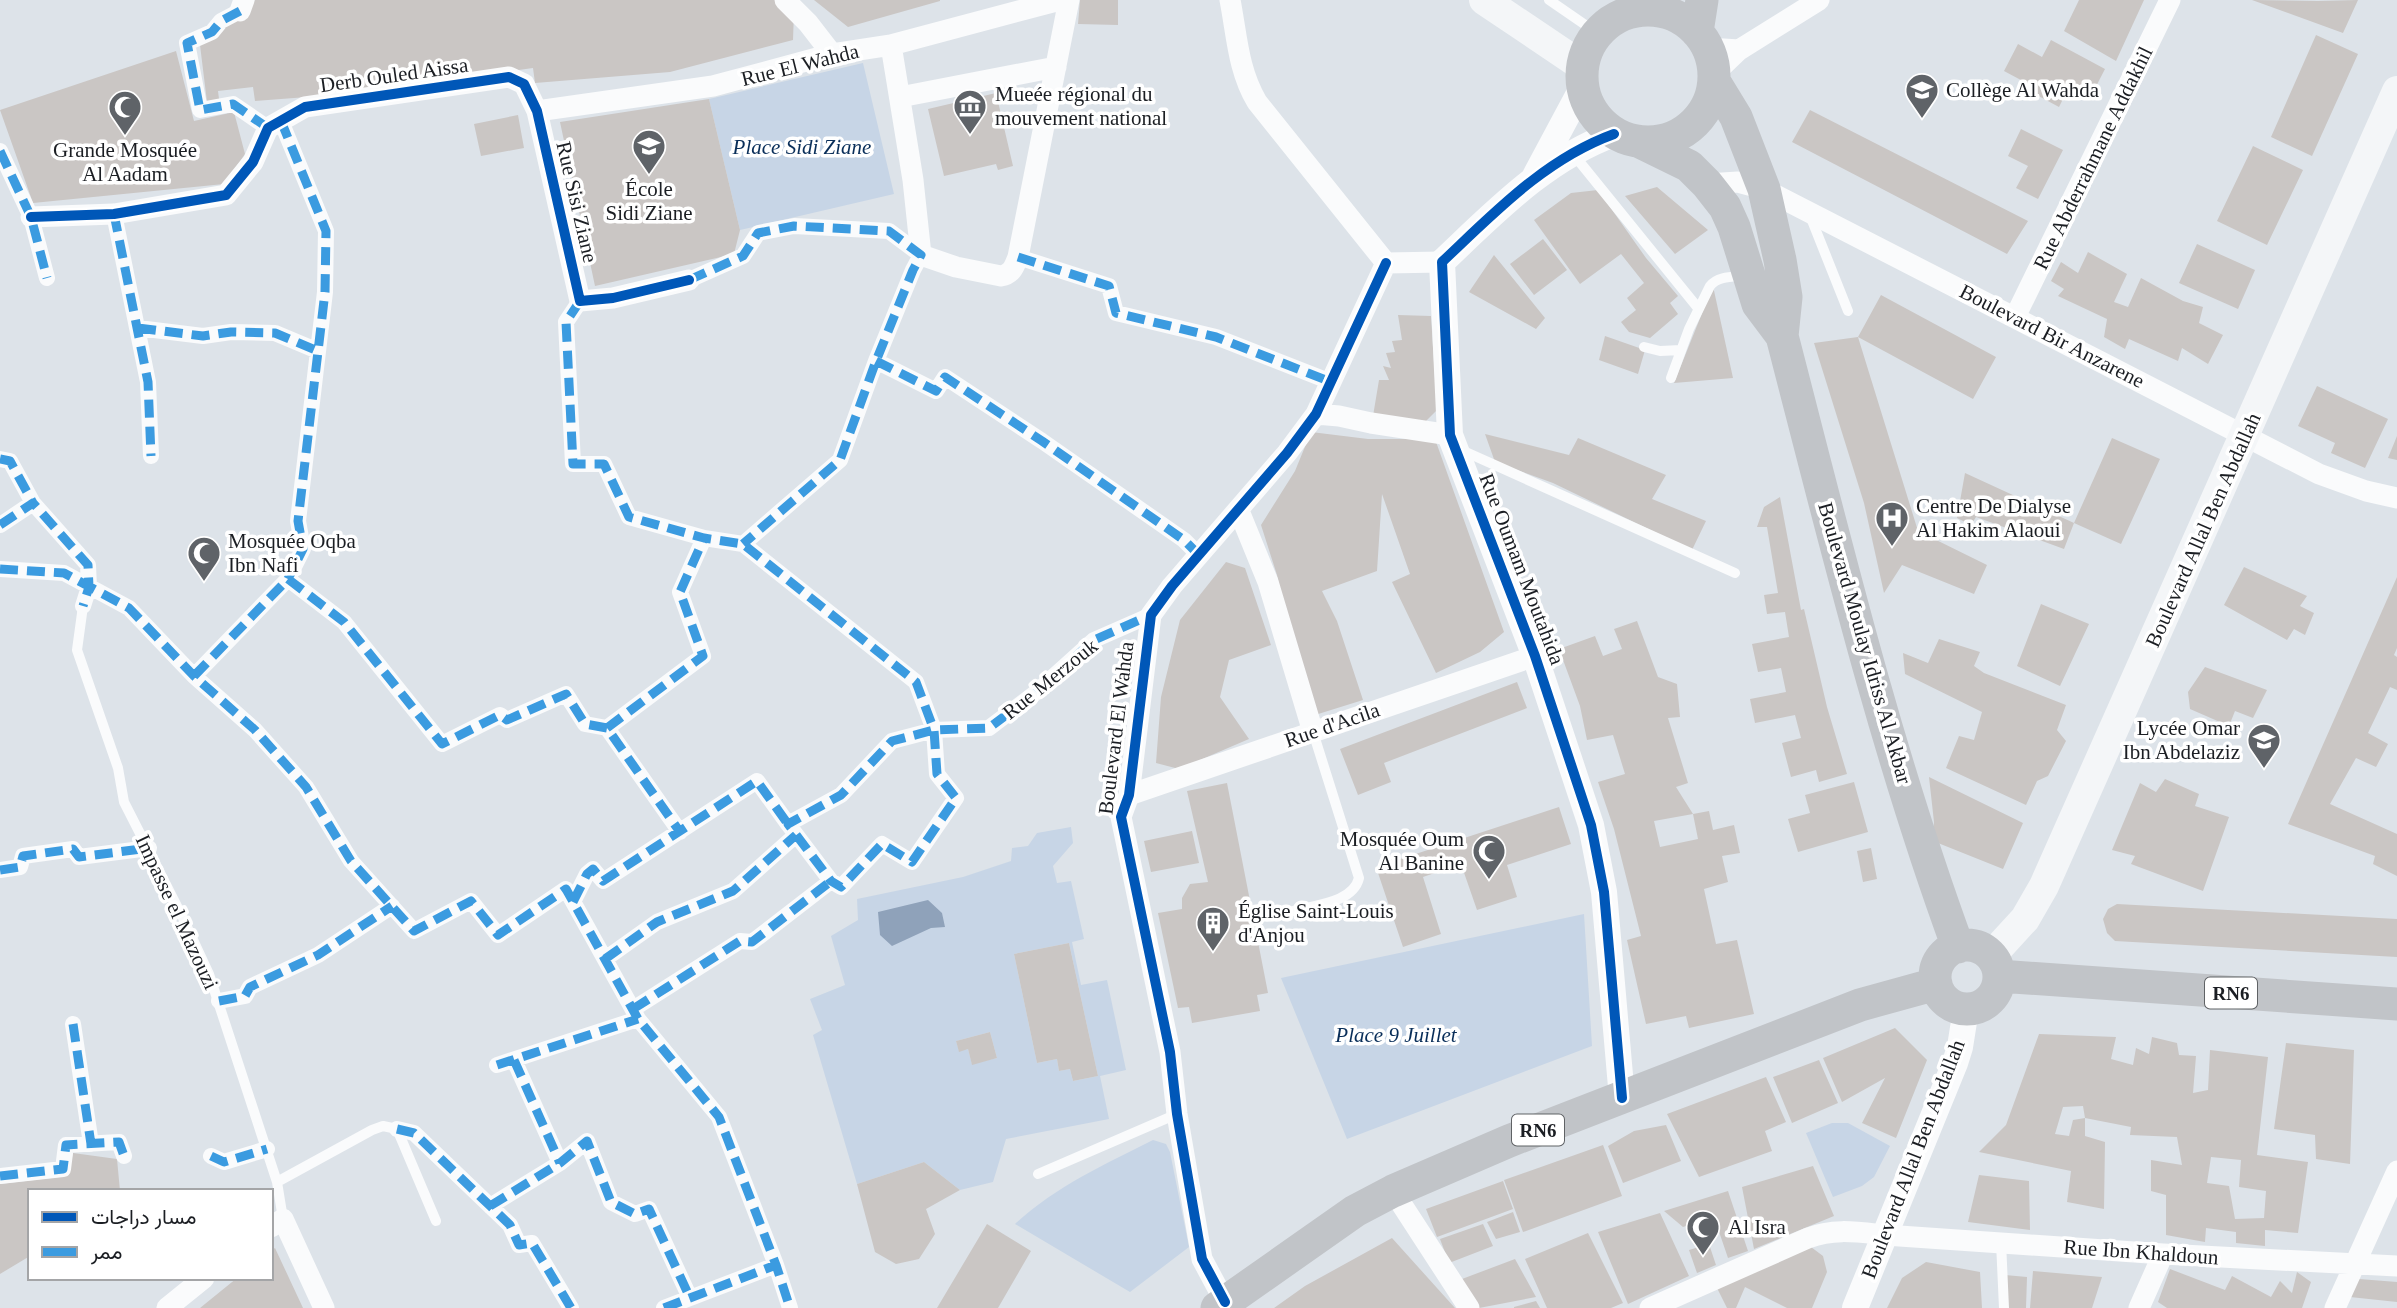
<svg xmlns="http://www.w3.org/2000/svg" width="2397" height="1308" viewBox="0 0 2397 1308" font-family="'Times New Roman',Vazirmatn,serif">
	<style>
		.green { fill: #c7d5e6; fill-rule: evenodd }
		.water { fill: #8fa2ba }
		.building { fill: #cac6c4; fill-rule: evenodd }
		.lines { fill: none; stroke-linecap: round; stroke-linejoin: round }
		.service { stroke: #fafbfc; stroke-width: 10 }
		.pedestrian { stroke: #fafbfc; stroke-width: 16 }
		.minor { stroke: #fafbfc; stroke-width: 21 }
		.tertiary { stroke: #fafbfc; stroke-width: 26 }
		.secondary { stroke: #f4f6f8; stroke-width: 30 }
		.primary { stroke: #c1c4c8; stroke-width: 33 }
		.quiet { stroke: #3b9be0; stroke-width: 9; stroke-dasharray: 18 9; stroke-linecap: butt }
		.cycleway-casing { stroke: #fff; stroke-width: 15 }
		.cycleway { stroke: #0057b8; stroke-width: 10 }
		.labels { text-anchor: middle; stroke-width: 7; stroke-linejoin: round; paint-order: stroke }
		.shield { fill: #fff; stroke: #5f6265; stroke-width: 2 }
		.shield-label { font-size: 19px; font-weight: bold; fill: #1b1e23 }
		.street-label { font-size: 21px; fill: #1b1e23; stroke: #fff }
		.poi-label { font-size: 21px; fill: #1b1e23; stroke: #fff; text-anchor: start }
		.park-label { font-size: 21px; font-style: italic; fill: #092e59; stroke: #fff }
	</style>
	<rect width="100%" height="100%" fill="#dde3e9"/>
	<!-- green -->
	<path class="green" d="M863,63L894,194L740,230L709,99Z
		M1071,827L1073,843L1053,866L1057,883L1071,881L1084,939L1072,942L1081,985L1107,980L1126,1070L1100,1076L1109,1119L1006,1139L993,1182L960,1190L924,1162L857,1184L813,1035L822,1030L810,999L845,985L831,936L858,920L857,899L963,877L1011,861L1012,848L1028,846L1037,833ZM1069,943L1098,1076L1073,1081L1070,1069L1059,1071L1057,1059L1037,1063L1014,954ZM990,1032L997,1058L972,1064L968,1049L959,1051L956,1041Z
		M1584,914L1592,1046L1347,1139L1281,978Z
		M1832,1123H1848L1890,1146L1874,1177L1862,1186L1833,1197L1806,1133Z
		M1153,1140L1166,1144L1170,1152L1189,1247L1130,1292L1015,1224C1055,1187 1105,1164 1153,1140Z"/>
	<!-- water -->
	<path class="water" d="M928,900L942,913L945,927L931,928L892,946L880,935L878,912Z"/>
	<!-- building -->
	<path class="building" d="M255,0H780L794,11L793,40L670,72L535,83L533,68L359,93L255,101L253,87L218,91L219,99L207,102L200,45L221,23L244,17Z
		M814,0H940V1L848,27Z
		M1080,0H1118V25L1078,24Z
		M2079,0H2144L2116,61L2064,31Z
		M2252,0L2318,1L2358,0L2343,33Z
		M2316,35L2358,54L2312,156L2271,137Z
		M2051,40L2105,69L2089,100L2068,89L2059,107L2031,92L2034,87L2004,71L2018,44L2042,57Z
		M176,51L194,121L234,112L245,154L224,184L33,203L0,110Z
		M996,93L1013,166L998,170L996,164L944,176L928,109Z
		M709,99L740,230L734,254L595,286L560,122Z
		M1810,110L2028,221L2007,254L1792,142Z
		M518,115L524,148L481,156L474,124Z
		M2021,129L2063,150L2038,199L2016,188L2028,166L2008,156Z
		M2253,146L2303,170L2267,245L2217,221Z
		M1657,187L1708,230L1675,254L1625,196Z
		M1598,190L1646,258L1678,296L1670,303L1678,314L1650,338L1629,332L1621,322L1636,310L1627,298L1644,283L1621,254L1580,284L1534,220L1571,193Z
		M1543,239L1567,270L1534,295L1510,264Z
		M2197,244L2255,270L2238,309L2179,283Z
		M2088,252L2127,274L2114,302L2128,307L2141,278L2183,301L2203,307L2199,323L2223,335L2208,364L2182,348L2178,361L2129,339L2125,349L2104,337L2107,319L2058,296L2064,289L2051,281L2061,262L2078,273Z
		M1494,255L1545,318L1536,329L1469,292Z
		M1713,286L1733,378L1674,383Z
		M1881,295L1996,357L1973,399L1858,337L1918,531L1987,565L1974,594L1902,565L1884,593L1864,503L1814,343L1858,337Z
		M1398,315L1431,316L1437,410L1423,424L1373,416L1379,380H1389L1383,366L1391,368L1386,353L1395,352L1392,341L1402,340Z
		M1605,336L1645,350L1638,374L1599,360Z
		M2317,386L2388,419L2365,468L2331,453L2335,443L2298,426Z
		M1311,432L1368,439H1435L1504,632L1480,652L1436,673L1392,582L1410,574L1382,494L1377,571L1322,591L1337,621L1363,700L1315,715L1290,636L1277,575L1261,525L1295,471Z
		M1485,434L1569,455L1578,438L1666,475L1652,499L1706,521L1692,550L1553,483L1495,462Z
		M2397,436V460L2388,458Z
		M2112,438L2160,459L2121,544L2074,523Z
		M1965,473L2074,523L2064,549L1976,517L1971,525L1957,518Z
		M1780,497L1801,610L1804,609L1827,707L1847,774L1819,782L1816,770L1791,777L1782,743L1801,738L1795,715L1755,723L1750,699L1786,692L1781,668L1758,672L1752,644L1789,637L1785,612L1767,614L1764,595L1778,593L1767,527H1757L1764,507Z
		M1226,562L1245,568L1271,645L1229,660L1220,697L1249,739L1179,769L1156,763L1161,697L1180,620Z
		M2244,567L2307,596L2300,606L2314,613L2305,635L2294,629L2287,640L2224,605Z
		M2397,577V648L2394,655L2397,657V690L2390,687L2368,733L2388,744L2376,767L2356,758L2330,804L2397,834V876L2373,864L2375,856L2288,824Z
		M2041,604L2089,624L2060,686L2017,666Z
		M1637,621L1658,677L1677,684L1680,717L1668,718L1688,783L1676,787L1693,814L1654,821L1660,847L1698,839L1693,814L1709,811L1713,830L1734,825L1740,853L1722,856L1728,882L1704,889L1716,944L1737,940L1754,1014L1689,1028L1686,1016L1646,1024L1627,940L1641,936L1614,829L1598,782L1625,774L1613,735L1587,740L1580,706L1559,649L1595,636L1603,656L1622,649L1614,629Z
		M1939,639L1980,652L1974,666L1984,673L2066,705L2057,730L2066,741L2048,776L2037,781L2026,805L1946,768L1959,736L1974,740L1982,712L1905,674L1903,653L1928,663Z
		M2205,667L2267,690L2253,718L2235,711L2229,726L2190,709L2188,692Z
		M1517,682L1527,708L1384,763L1391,782L1358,795L1340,749Z
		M1929,777L2023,823L2003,869L1933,841L1934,822Z
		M2165,779L2199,794L2195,806L2229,817L2203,891L2131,864L2135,856L2112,850L2140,783L2156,792Z
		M1854,782L1868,832L1798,852L1788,819L1810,813L1805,795Z
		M1227,783L1268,993L1257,995L1260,1011L1192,1023L1189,1007L1178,1008L1158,913L1182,909V898L1190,884L1208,882L1187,791Z
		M1559,807L1571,844L1507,865L1517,897L1477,910L1461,864L1423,877L1441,934L1403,947L1376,867Z
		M1192,831L1199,863L1151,872L1144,841Z
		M1871,848L1877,879L1863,882L1857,851Z
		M2117,904L2397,919V957L2115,941L2107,933L2103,919L2108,909Z
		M1069,943L1098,1076L1073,1081L1070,1069L1059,1071L1057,1059L1037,1063L1014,954Z
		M1895,1028L1927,1060L1896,1138L1862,1123L1885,1078L1842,1102L1823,1058Z
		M990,1032L997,1058L972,1065L968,1049L959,1052L956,1041Z
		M2039,1034L2116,1037L2111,1059L2133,1065L2136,1048L2149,1054L2152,1037L2177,1043L2179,1055L2196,1056L2193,1093L2208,1090L2210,1050L2268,1057L2257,1155L2308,1162L2298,1233L2265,1230V1246L2236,1243V1232L2206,1228L2205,1242L2166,1235V1195L2151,1191V1160L2182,1165L2177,1137L2130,1135L2131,1127L2085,1118L2083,1106L2063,1107L2055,1134L2069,1136L2073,1120L2085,1118V1136L2105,1142L2104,1209L2067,1202L2071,1171L1979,1152L2006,1125ZM2211,1157L2241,1160L2239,1187L2266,1191L2264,1218L2235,1219L2229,1186L2207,1183Z
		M2286,1043L2354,1050L2350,1164L2316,1159L2315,1135L2274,1129Z
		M1819,1060L1838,1103L1792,1123L1773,1077Z
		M1766,1077L1786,1122L1765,1131L1772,1151L1699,1177L1667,1114Z
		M1666,1125L1681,1161L1623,1183L1608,1146L1634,1131Z
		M1603,1145L1622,1196L1523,1232L1504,1180Z
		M73,1153L117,1159L120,1191H30V1256L0,1274V1184L68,1176Z
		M924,1162L960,1190L926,1209L935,1234L919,1259L896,1264L875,1252L857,1184Z
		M1813,1166L1834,1216L1754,1249L1742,1187Z
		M1979,1175L2029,1181L2030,1230L1968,1222Z
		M1503,1181L1513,1209L1437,1237L1426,1209Z
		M1728,1191L1748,1251L1728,1258L1714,1217L1683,1227L1664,1211Z
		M1513,1212L1520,1232L1496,1239L1487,1222Z
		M1660,1213L1689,1276L1628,1304L1598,1232Z
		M987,1224L1031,1251L998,1308H937Z
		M1483,1224L1493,1246L1449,1263L1440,1239Z
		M1588,1233L1623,1303L1611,1308H1547L1525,1259Z
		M1392,1238L1455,1308H1274L1305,1286Z
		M1709,1244L1716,1265L1697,1273L1689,1250Z
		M1811,1247L1823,1256L1827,1272L1812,1308H1787L1745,1287L1736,1308H1727L1715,1284Z
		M275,1248L303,1308H200L237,1278H271V1251Z
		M1515,1259L1536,1297L1479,1308L1462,1279Z
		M1926,1262L1980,1272L1982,1308H1887L1902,1278Z
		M2170,1269L2225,1290L2232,1276L2271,1297L2280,1281L2292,1293L2297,1272L2311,1282L2302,1308H2167L2158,1302Z
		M2033,1271L2102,1277L2092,1308H2030Z
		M2005,1275L2027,1277L2026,1308H2008Z
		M2359,1279L2397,1282V1302L2350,1297Z
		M1536,1301L1540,1308H1514V1307Z"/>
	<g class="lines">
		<!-- service -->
		<path class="service" d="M1549,0L1597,33
			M1574,155L1698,308
			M1809,213L1848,311
			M1644,347L1660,351L1681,350
			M1671,378L1689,329L1710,286C1718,276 1732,277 1744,276
			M1459,449L1735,573
			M83,606L77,650L118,768L124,802L182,916L209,974L277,1182L283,1219
			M1293,911C1314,905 1353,903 1359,878L1313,732
			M1038,1174L1177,1114
			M277,1182L372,1130L383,1126L397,1129L436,1221
			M2001,1242L2004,1308"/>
		<!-- pedestrian -->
		<path class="pedestrian" d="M240,11L221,21L212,32L187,43L200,110L233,104L268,128
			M281,121L326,231L325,292L298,521L303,549L288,579
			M0,151L31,217L47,278
			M114,214L148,382L151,456
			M1018,257L1109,286L1116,313L1216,337L1331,382
			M689,280L743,256L758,233L794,226L889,231L921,255L913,270L876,361L840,460L743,544
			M580,301L566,322L573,464H604L629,517L704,538L743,544L916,682L934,730L937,774L956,798L912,862L882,844L841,887L831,881L788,824L841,795L892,741L934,730L989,728L1034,694L1094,640L1151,615
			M138,328L203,336L231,332L275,333L318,351
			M876,361L936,391L945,377L1042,441L1184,540L1200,556
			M0,459L10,461L33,503
			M0,525L33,503L88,565L89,587L83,606
			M0,569L64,573L129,608L194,676L255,730L306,787L351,861L414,931L471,901L498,935L566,889L638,1019L719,1117L776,1265L790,1308
			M194,676L288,579L344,622L442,744L500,715L507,720L566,694L585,724L607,728L680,832
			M607,728L703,656L680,592L704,538
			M0,870L20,867L23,856L73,849L79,857L149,848
			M573,902L587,874L593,869L603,881L757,781L788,824
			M605,959L657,922L733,891L796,835
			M219,1001L245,996L250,987L318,955L392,906
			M633,1009L740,941L752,942L831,881
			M73,1024L91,1144
			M514,1060L560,1163
			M497,1065L638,1019
			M397,1129L414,1133L510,1225L519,1245L532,1243L571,1308
			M211,1156L224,1162L267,1149
			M0,1176L63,1169L66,1145L119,1142L124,1156
			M490,1206L560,1163L587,1141L611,1202L635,1214L649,1209L690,1298
			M664,1308L776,1265"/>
		<!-- minor -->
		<path class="minor" d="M785,0L808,23L832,54
			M1230,0C1237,36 1238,70 1257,102L1386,263L1442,262
			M240,11L244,0
			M891,45L913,180L921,255L956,267L1001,276C1012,274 1014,267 1018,257L1069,0
			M1708,48L1739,50
			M1714,74L1739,50L1819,0
			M900,97L1056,67
			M537,111L713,86L832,54L891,45L1060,0
			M1707,184L1738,182L1764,189L2319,474L2366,491L2397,498
			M31,217L114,214L226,195L253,162L268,128L305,107L509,77L524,84L537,111L580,301L613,298L689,280
			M2015,317L2170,0
			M1316,414L1339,416L1371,423L1450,435
			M1239,511L1268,582L1313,732
			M1129,795L1535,656
			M1393,1191L1469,1308
			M271,1227L283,1219L324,1308
			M1225,1302L1202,1259L1177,1114L1170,1052L1121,817L1129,795L1151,615L1172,586L1287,453L1316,414L1386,263
			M167,1308L204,1278
			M1650,1308L1808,1238C1834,1228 1857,1232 1885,1235L2163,1254L2397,1266
			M2139,1308L2163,1254
			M2335,1308L2397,1171"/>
		<!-- tertiary -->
		<path class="tertiary" d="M1614,134C1545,159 1494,213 1442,262L1450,435L1535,656L1591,825L1604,892L1622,1098
			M1535,176L1582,88
			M1855,1308L1955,1063L1960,1047L1966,1009"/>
		<!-- secondary -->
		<path class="secondary" d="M1484,0L1582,66
			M1991,956L2025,919L2044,886L2397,91"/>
		<!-- primary -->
		<path class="primary" d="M1582 76a66 66 0 1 1 132 0a66 66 0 1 1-132 0Z
			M1697,32L1702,0
			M1714,81L1736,117L1764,189L1780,260L1786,297L1782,336C1835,541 1885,748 1958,947
			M1642,143L1689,166L1707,184L1725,207L1734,227L1758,304L1782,336
			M1935 977a32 32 0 1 1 64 0a32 32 0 1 1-64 0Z
			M1999,976L2397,1004
			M1217,1308L1355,1211L1393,1191L1509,1141L1860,1005L1936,984"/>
		<!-- quiet -->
		<path class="quiet" d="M240,11L221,21L212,32L187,43L200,110L233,104L268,128
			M281,121L326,231L325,292L298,521L303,549L288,579
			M0,151L31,217L47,278
			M114,214L148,382L151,456
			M1018,257L1109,286L1116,313L1216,337L1331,382
			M689,280L743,256L758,233L794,226L889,231L921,255L913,270L876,361L840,460L743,544
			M580,301L566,322L573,464H604L629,517L704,538L743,544L916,682L934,730L937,774L956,798L912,862L882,844L841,887L831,881L788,824L841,795L892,741L934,730L989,728L1034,694L1094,640L1151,615
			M138,328L203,336L231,332L275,333L318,351
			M876,361L936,391L945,377L1042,441L1184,540L1200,556
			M0,459L10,461L33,503
			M0,525L33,503L88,565L89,587L83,606
			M0,569L64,573L129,608L194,676L255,730L306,787L351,861L414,931L471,901L498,935L566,889L638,1019L719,1117L776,1265L790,1308
			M194,676L288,579L344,622L442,744L500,715L507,720L566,694L585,724L607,728L680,832
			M607,728L703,656L680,592L704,538
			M0,870L20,867L23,856L73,849L79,857L149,848
			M573,902L587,874L593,869L603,881L757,781L788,824
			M605,959L657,922L733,891L796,835
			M219,1001L245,996L250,987L318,955L392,906
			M633,1009L740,941L752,942L831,881
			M73,1024L91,1144
			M514,1060L560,1163
			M497,1065L638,1019
			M397,1129L414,1133L510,1225L519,1245L532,1243L571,1308
			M211,1156L224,1162L267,1149
			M0,1176L63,1169L66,1145L119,1142L124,1156
			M490,1206L560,1163L587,1141L611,1202L635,1214L649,1209L690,1298
			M664,1308L776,1265"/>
		<defs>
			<path id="cycleway" d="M1614,134C1545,159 1494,213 1442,262L1450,435L1535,656L1591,825L1604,892L1622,1098
				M31,217L114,214L226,195L253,162L268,128L305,107L509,77L524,84L537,111L580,301L613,298L689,280
				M1225,1302L1202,1259L1177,1114L1170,1052L1121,817L1129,795L1151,615L1172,586L1287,453L1316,414L1386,263"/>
		</defs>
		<!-- cycleway casing -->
		<use href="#cycleway" class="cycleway-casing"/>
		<!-- cycleway -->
		<use href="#cycleway" class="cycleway"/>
	</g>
	<!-- icons -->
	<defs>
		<symbol id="school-pin" viewBox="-11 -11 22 30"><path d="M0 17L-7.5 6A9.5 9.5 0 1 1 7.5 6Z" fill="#5f6368" stroke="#fff"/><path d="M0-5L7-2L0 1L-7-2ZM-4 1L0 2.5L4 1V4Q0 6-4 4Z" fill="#fff"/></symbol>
		<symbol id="museum-pin" viewBox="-11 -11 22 30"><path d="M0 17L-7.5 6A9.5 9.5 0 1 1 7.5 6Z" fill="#5f6368" stroke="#fff"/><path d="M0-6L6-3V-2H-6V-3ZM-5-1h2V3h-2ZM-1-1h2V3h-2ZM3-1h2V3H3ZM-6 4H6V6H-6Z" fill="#fff"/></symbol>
		<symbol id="mosque-pin" viewBox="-11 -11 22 30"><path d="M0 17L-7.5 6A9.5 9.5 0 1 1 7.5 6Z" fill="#5f6368" stroke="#fff"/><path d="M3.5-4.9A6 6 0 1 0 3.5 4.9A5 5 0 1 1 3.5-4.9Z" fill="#fff"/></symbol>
		<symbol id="hospital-pin" viewBox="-11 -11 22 30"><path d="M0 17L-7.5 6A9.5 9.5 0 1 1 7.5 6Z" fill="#5f6368" stroke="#fff"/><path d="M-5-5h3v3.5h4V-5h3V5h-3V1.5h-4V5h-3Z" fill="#fff"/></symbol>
		<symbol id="building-pin" viewBox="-11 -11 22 30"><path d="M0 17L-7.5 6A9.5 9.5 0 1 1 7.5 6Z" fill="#5f6368" stroke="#fff"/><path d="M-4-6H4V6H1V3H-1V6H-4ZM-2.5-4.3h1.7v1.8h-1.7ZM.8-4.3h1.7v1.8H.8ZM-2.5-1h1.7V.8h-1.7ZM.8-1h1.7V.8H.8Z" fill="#fff"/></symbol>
	</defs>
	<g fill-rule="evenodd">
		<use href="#school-pin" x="1903" y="71" width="38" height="52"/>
		<use href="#museum-pin" x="951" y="87" width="38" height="52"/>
		<use href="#mosque-pin" x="106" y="88" width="38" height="52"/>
		<use href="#school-pin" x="630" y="127" width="38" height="52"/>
		<use href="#hospital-pin" x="1873" y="499" width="38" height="52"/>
		<use href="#mosque-pin" x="185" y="534" width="38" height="52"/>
		<use href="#school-pin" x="2245" y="721" width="38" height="52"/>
		<use href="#mosque-pin" x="1470" y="832" width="38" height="52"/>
		<use href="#building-pin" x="1194" y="904" width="38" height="52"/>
		<use href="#mosque-pin" x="1684" y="1208" width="38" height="52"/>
	</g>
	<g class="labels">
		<!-- shield labels -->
		<g class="shield">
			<rect x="2205" y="977.5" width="52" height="31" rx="5"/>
			<rect x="1512" y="1114.5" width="52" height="31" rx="5"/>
		</g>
		<g class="shield-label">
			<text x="2231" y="1000">RN6</text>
			<text x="1538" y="1137">RN6</text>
		</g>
		<!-- street labels -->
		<g class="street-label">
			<text transform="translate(800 65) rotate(-14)" y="7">Rue El Wahda</text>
			<text transform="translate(394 75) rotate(-8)" y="7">Derb Ouled Aissa</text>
			<text transform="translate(2093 158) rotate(-64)" y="7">Rue Abderrahmane Addakhil</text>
			<text transform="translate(577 202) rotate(77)" y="7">Rue Sisi Ziane</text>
			<text transform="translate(2052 336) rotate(27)" y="7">Boulevard Bir Anzarene</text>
			<text transform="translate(2203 530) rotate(-66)" y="7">Boulevard Allal Ben Abdallah</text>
			<text transform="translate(1522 569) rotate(69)" y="7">Rue Oumam Moutahida</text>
			<text transform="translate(1865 643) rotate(74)" y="7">Boulevard Moulay Idriss Al Akbar</text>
			<text transform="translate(1050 679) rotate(-39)" y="7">Rue Merzouk</text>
			<text transform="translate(1332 725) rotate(-19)" y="7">Rue d'Acila</text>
			<text transform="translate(1116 728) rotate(-83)" y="7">Boulevard El Wahda</text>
			<text transform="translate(177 912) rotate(65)" y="7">Impasse el Mazouzi</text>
			<text transform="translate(1913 1159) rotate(-69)" y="7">Boulevard Allal Ben Abdallah</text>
			<text transform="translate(2141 1252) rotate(4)" y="7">Rue Ibn Khaldoun</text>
		</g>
		<!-- poi labels -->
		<g class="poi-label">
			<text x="1946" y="97">Collège Al Wahda</text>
			<text x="995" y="101">Mueée régional du<tspan x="995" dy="24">mouvement national</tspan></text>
			<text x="125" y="157" text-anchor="middle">Grande Mosquée<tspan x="125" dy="24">Al Aadam</tspan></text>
			<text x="649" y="196" text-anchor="middle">École<tspan x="649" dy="24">Sidi Ziane</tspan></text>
			<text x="1916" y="513">Centre De Dialyse<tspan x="1916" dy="24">Al Hakim Alaoui</tspan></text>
			<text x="228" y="548">Mosquée Oqba<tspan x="228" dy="24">Ibn Nafi</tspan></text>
			<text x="2240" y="735" text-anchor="end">Lycée Omar<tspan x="2240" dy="24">Ibn Abdelaziz</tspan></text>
			<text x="1464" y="846" text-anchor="end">Mosquée Oum<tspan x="1464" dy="24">Al Banine</tspan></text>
			<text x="1238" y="918">Église Saint-Louis<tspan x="1238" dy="24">d'Anjou</tspan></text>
			<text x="1728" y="1234">Al Isra</text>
		</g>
		<!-- park labels -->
		<g class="park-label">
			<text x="802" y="154">Place Sidi Ziane</text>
			<text x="1396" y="1042">Place 9 Juillet</text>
		</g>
	</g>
	<!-- legend -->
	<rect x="28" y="1189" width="245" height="91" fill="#ffffff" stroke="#a4a5a7" stroke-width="2"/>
	<rect x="42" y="1212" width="35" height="10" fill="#0057b8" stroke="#a4a5a7" stroke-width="2"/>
	<text x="91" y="1224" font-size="21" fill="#1b1e23">مسار دراجات</text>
	<rect x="42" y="1247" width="35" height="10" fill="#3b9be0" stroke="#a4a5a7" stroke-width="2"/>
	<text x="91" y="1259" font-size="21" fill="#1b1e23">ممر</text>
</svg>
